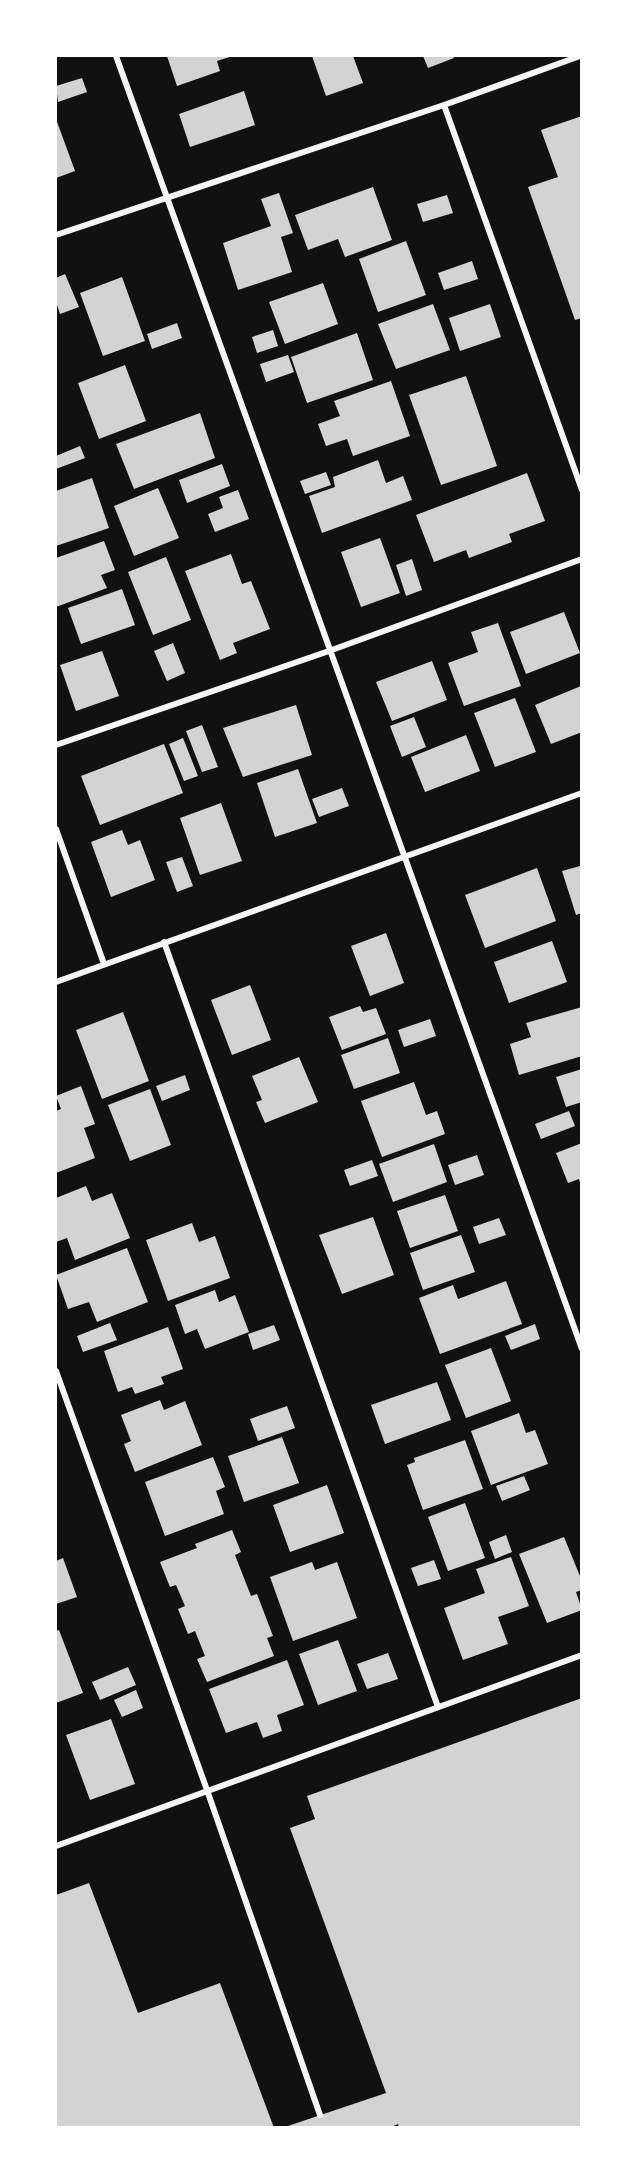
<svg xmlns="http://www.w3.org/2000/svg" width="637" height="2183" viewBox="0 0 637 2183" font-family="Merriweather,serif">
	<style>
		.building { fill: #d3d3d3 }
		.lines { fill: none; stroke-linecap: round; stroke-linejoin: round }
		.minor { stroke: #f5f5f5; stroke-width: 6 }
	</style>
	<rect width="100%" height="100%" fill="#111"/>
	<!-- building -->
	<path class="building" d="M167,56H233L217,61L220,71L177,86Z
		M312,56H353L363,83L326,96Z
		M423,56H453L454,58L428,68Z
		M82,78L87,92L58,102L56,86Z
		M244,91L255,125L190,147L179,114Z
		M582,116V318L575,320L528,187L558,177L541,130Z
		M56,119L75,171L56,178Z
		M373,187L392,240L345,257L338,239L308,250L295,215Z
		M279,193L293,233L281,237L292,272L238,290L223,243L271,226L261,199Z
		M447,195L453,213L423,222L417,204Z
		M406,241L426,295L378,312L359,259Z
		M472,261L478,279L444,290L438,273Z
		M65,274L79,307L60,314L56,302V278Z
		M122,277L145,341L103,356L80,293Z
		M323,283L338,324L285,344L269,302Z
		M433,304L450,350L396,369L378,324Z
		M490,304L501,337L460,351L449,318Z
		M177,323L182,338L152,349L147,334Z
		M273,330L278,346L257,353L252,337Z
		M357,333L373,380L307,403L291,357Z
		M288,355L294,372L266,382L260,364Z
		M125,365L146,421L99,439L78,383Z
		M466,376L497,466L441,485L409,395Z
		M391,381L410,436L353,456L347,439L326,446L318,424L340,416L334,401Z
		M200,413L215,458L134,489L116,444Z
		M80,446L85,458L56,469V456Z
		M378,460L386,483L403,476L412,500L322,533L309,496L335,487L333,477Z
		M222,464L230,486L187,503L179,480Z
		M326,472L331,485L305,494L300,481Z
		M527,473L545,521L509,534L512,542L469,558L466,550L434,562L416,515Z
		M92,478L109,528L56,546V491Z
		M158,488L179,538L134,556L114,506Z
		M238,490L249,519L215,532L208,514L223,508L219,497Z
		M380,538L400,593L361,607L341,552Z
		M104,541L115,570L101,575L107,588L56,607V558Z
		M231,554L242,584L251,581L270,629L233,643L237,653L220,660L185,571Z
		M166,557L191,620L153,635L128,572Z
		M412,559L422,590L406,596L396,565Z
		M122,589L135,625L81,644L68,608Z
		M564,612L580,653L526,674L510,632Z
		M498,623L521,686L464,706L448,663L478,652L471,632Z
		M173,643L185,673L167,681L154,651Z
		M102,651L119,696L76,711L60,665Z
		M432,661L447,700L392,721L376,682Z
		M581,686L582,732L551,744L535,705Z
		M515,698L536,752L495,767L474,713Z
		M296,705L312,755L243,777L223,728Z
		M414,717L426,747L402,757L390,726Z
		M202,725L218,767L202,772L186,731Z
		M466,735L480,771L425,792L411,757Z
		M183,738L198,776L184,781L169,744Z
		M164,744L183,793L100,825L81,776Z
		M298,769L317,823L275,837L257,783Z
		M342,788L349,806L319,817L312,799Z
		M221,803L242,861L200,875L180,818Z
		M122,830L128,845L140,840L155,880L111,897L91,842Z
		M182,857L193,886L177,892L166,862Z
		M580,866L582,913L576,915L562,871Z
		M537,868L556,921L485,948L465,895Z
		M386,933L404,983L370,996L351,946Z
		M552,941L567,982L509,1003L494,962Z
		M250,985L271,1040L232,1055L211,1000Z
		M360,1006L363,1012L376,1008L386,1034L342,1050L329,1017Z
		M582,1007V1056L519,1075L510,1044L531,1037L526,1023Z
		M123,1012L149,1081L102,1099L76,1030Z
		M430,1019L436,1036L404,1047L398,1030Z
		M388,1038L400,1073L354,1089L341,1055Z
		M299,1057L318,1102L265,1123L256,1102L262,1100L252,1076Z
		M582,1069V1102L566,1107L556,1077Z
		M185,1075L190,1090L162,1101L156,1086Z
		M414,1082L426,1115L437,1111L445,1134L382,1157L361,1101Z
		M81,1086L95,1124L84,1128L95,1158L56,1173V1111L61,1109L56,1096Z
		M150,1089L171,1145L130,1161L108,1105Z
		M569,1111L575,1126L541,1139L535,1124Z
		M582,1143V1185L581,1186L579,1179L568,1183L556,1153Z
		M434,1144L447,1182L393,1202L379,1164Z
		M477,1155L484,1175L455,1185L448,1165Z
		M372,1160L378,1176L350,1186L344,1170Z
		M86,1186L92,1201L112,1193L130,1238L75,1260L67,1238L56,1242V1198Z
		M445,1195L458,1231L410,1248L397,1211Z
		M373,1217L394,1275L342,1294L319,1235Z
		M499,1218L506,1235L479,1244L473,1227Z
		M192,1223L199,1242L215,1236L230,1278L168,1301L146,1240Z
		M461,1235L475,1272L423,1290L410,1253Z
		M127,1248L148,1302L97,1322L89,1302L68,1309L56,1275Z
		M506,1281L522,1324L440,1354L419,1298L453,1285L458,1299Z
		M215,1290L219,1302L235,1295L249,1332L205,1349L197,1329L185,1334L175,1305Z
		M110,1323L117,1340L83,1352L77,1336Z
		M535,1324L540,1339L511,1350L505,1336Z
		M274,1325L280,1340L253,1350L248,1334Z
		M168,1327L183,1369L161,1377L164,1384L135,1394L132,1387L118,1392L104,1351Z
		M491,1348L511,1401L466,1418L445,1365Z
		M437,1382L451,1420L385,1444L371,1405Z
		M160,1400L164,1410L185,1401L202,1445L135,1472L124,1444L131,1441L121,1415Z
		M287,1406L295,1428L258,1441L250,1419Z
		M519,1413L526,1433L535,1430L548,1464L491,1485L471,1431Z
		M282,1437L299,1483L244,1502L228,1456Z
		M465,1440L483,1489L423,1510L407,1465L415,1462L414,1458Z
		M213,1457L225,1487L216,1491L224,1514L165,1536L145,1482Z
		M524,1476L530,1490L502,1501L496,1486Z
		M327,1485L344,1533L290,1552L273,1505Z
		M465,1503L485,1558L448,1571L428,1517Z
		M232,1530L241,1552L235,1555L251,1596L257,1594L273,1636L267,1638L274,1656L207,1682L197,1659L205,1656L195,1631L188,1634L178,1609L185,1606L176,1585L170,1587L160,1562L197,1548L195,1544Z
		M506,1535L512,1552L495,1559L489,1542Z
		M564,1537L582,1581V1590L576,1592L582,1610L547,1623L519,1554Z
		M511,1557L529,1606L498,1617L508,1644L463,1660L444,1608L485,1593L476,1569Z
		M63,1558L77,1597L56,1604V1561Z
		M434,1560L441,1579L418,1586L411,1568Z
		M312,1562L315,1570L337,1562L357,1618L293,1641L270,1577Z
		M59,1630L83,1693L56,1703V1631Z
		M338,1640L357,1691L318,1705L299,1654Z
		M388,1653L398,1679L367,1689L357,1664Z
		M287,1660L304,1705L277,1715L282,1731L263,1738L257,1722L226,1733L209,1689Z
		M128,1667L136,1685L100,1700L92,1682Z
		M136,1690L143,1708L122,1717L114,1700Z
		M582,1698V2128H399L398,2124L389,2128H282L386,2093L290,1828L315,1819L307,1796Z
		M111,1719L135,1784L90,1800L66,1735Z
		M89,1883L138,2013L220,1983L274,2128H56V1895Z"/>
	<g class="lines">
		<!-- minor -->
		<path class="minor" d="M116,56L582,1349
			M444,105L582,490
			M56,235L444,105L580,56
			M56,745L329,651L582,559
			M56,829L104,964
			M164,942L438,1707
			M56,982L582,793
			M56,1371L207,1790L320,2115
			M56,1846L582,1655"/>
	</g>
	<!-- border -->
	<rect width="637" height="2183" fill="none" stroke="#ffffff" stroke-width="114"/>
</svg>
